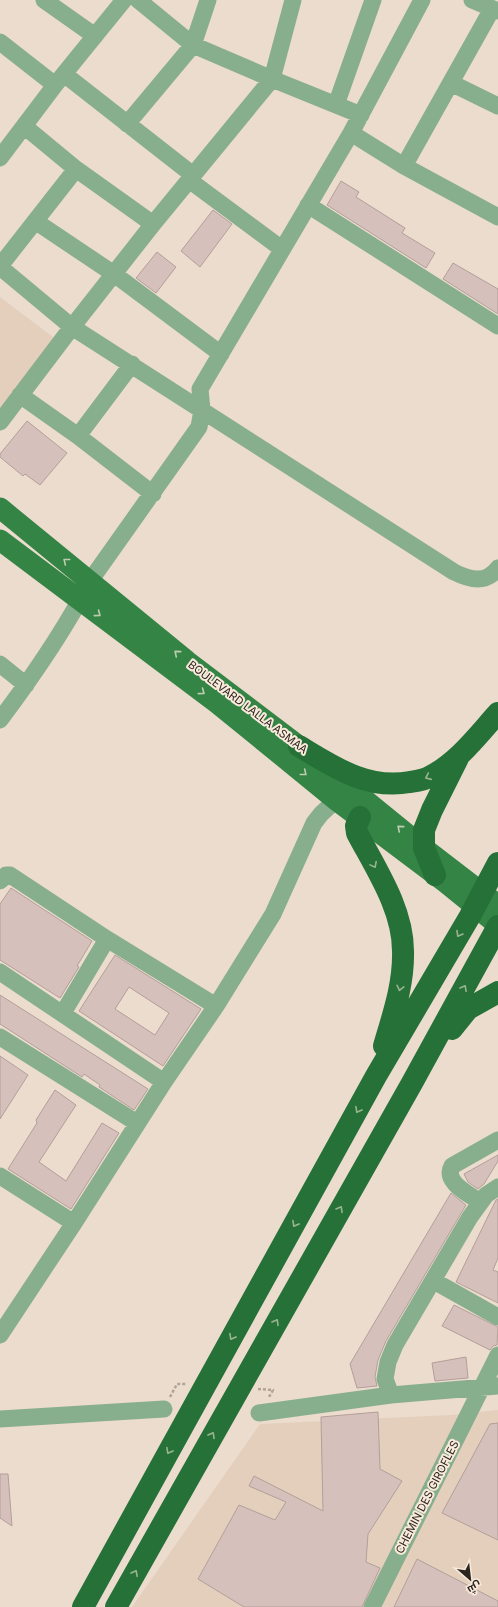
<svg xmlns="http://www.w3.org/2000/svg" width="498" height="1607" viewBox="0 0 498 1607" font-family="Inter,Cairo,sans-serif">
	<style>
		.built { fill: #e4cfbc }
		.building { fill: #d6c0bc; stroke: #b39e99; fill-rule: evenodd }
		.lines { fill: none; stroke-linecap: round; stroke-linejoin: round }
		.path { stroke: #b0a498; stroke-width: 2.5; stroke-dasharray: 3 2; stroke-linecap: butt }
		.minor { stroke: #88af8d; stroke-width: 17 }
		.major { stroke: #348545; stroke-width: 21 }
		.highway { stroke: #257137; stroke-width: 22 }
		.oneway { stroke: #beccae }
		.oneway2 { stroke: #9ab491 }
		.labels { text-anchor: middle; stroke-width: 4; stroke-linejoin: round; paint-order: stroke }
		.street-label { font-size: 11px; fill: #2a251f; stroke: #f9eadb }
	</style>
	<rect width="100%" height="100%" fill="#ecdcce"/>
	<!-- built -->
	<path class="built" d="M0,297L57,340L0,415Z
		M498,1410V1607H132L260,1424L450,1415Z"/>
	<!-- building -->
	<path class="building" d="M341,181L359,192L356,197L405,228L402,233L435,253L426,268L327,205Z
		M213,210L232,224L200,267L181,251Z
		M157,252L176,267L156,293L136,278Z
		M453,263L498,289V314L443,279Z
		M27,421L67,453L40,485L25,474L23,476L0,457V454Z
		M11,888L92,941L77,966L79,967L60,998L0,960V904Z
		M115,955L201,1009L163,1066L79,1011ZM129,987L169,1013L155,1035L115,1009Z
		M0,995L148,1089L134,1110L99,1087L100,1085L84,1074L82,1077L0,1024Z
		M0,1056L28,1075L0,1119Z
		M55,1090L76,1105L39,1162L66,1181L102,1123L119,1133L71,1209L8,1169L37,1123L36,1120Z
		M498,1155V1161L484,1184L478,1189L468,1182L464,1174Z
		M451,1193L466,1205L386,1341L378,1360L375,1377L377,1386L357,1388L350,1364Z
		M498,1199V1258L493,1270L498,1272V1303L456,1282L496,1200Z
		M454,1305L498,1327L497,1345L493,1346L490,1350L442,1326Z
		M466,1357L468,1378L435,1381L432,1363Z
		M378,1412L380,1469L402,1481L368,1534L366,1562L380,1568L362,1607H244L198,1579L239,1505L275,1520L286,1502L249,1486L254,1476L323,1511L321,1417Z
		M498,1423V1540L442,1513L490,1424Z
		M0,1474H8L12,1526L0,1518Z
		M417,1559L498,1601V1607H394Z"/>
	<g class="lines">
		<!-- path -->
		<path class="path" d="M258,1389L273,1390L269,1397
			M170,1397L177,1384H187"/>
		<!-- minor -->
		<path class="minor" d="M44,0L95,36
			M138,0L193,45L272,79L361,115
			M472,0L498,11
			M0,42L55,85
			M64,74L193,175
			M451,83L498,106
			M336,105L373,0
			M127,124L193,45L208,0
			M24,126L76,169L153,224
			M351,133L404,166L498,217
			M0,158L55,85L124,0
			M404,166L492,9
			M189,180L282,249
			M308,205L498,326
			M35,221L114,274L221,354
			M0,266L76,169
			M0,267L72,327L454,572C470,580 486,584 498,568
			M20,395L78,436L153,494
			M0,422L72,327L153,224L272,79L293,0
			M78,436L132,364
			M0,664L26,685
			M0,720C33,676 65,630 90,581L199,427L202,410L200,389L351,133L422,0
			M0,881L6,875H10L107,939L216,1006
			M0,972L164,1082
			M63,1013L107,939
			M0,1037L137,1123
			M0,1176L74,1223
			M480,1202C469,1194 443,1182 452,1166L498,1140
			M434,1281L498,1317
			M0,1335L74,1223L164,1082L216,1006L273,914L314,823L321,814L336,800
			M391,1395L385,1379L388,1362L395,1345L470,1217L486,1195L498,1187
			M259,1413L391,1395L498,1386
			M0,1419L164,1409
			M372,1607L498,1355"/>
		<!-- major -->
		<path class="major" d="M0,508L187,661L299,746L424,848L498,905
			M0,540L217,703L336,800L445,882L498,925"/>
		<!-- highway -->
		<path class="highway" d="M299,746C334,767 367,790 410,782C417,781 425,780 431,776C458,762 478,735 498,713
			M360,817L356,826L357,833C376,869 403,909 403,951C404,984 393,1015 384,1046
			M435,875L424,848V830L432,810L458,758
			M452,1029L468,1009L498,992
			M83,1607L376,1076L470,916L498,863
			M116,1607L412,1083L498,926"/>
	</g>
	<!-- one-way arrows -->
	<defs><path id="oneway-chevron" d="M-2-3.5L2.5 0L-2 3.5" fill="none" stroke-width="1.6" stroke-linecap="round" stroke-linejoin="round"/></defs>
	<g class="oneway">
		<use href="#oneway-chevron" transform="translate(66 561) rotate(-141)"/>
		<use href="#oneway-chevron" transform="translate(98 614) rotate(37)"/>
		<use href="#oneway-chevron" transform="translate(177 653) rotate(-140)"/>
		<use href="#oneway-chevron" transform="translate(202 692) rotate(37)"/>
		<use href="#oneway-chevron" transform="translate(304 773) rotate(39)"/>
		<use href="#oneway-chevron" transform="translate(400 828) rotate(-140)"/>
	</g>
	<g class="oneway2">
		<use href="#oneway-chevron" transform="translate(428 777) rotate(156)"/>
		<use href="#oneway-chevron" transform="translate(374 865) rotate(62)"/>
		<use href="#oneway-chevron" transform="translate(459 934) rotate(120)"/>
		<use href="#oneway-chevron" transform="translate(400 988) rotate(103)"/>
		<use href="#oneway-chevron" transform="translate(464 988) rotate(-61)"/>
		<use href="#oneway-chevron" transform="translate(358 1110) rotate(119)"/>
		<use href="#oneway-chevron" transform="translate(340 1209) rotate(-60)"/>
		<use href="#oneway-chevron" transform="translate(295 1224) rotate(119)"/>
		<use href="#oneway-chevron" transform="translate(276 1322) rotate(-60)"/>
		<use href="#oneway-chevron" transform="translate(232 1337) rotate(119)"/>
		<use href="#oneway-chevron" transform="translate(212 1435) rotate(-61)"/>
		<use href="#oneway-chevron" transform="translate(169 1451) rotate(119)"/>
		<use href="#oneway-chevron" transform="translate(135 1573) rotate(-61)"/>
	</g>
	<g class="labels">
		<!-- street labels -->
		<g class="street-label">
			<text transform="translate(248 707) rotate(37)" y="4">BOULEVARD LALLA ASMAA</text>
			<text transform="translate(427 1497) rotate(-63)" y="4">CHEMIN DES GIROFLES</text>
		</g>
	</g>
	<!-- north arrow -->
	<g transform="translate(470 1579) rotate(152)" stroke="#f9eadb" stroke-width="3" paint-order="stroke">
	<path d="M0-3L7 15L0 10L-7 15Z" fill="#2a251f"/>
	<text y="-6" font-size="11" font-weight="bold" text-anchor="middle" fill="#2a251f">ش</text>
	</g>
</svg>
